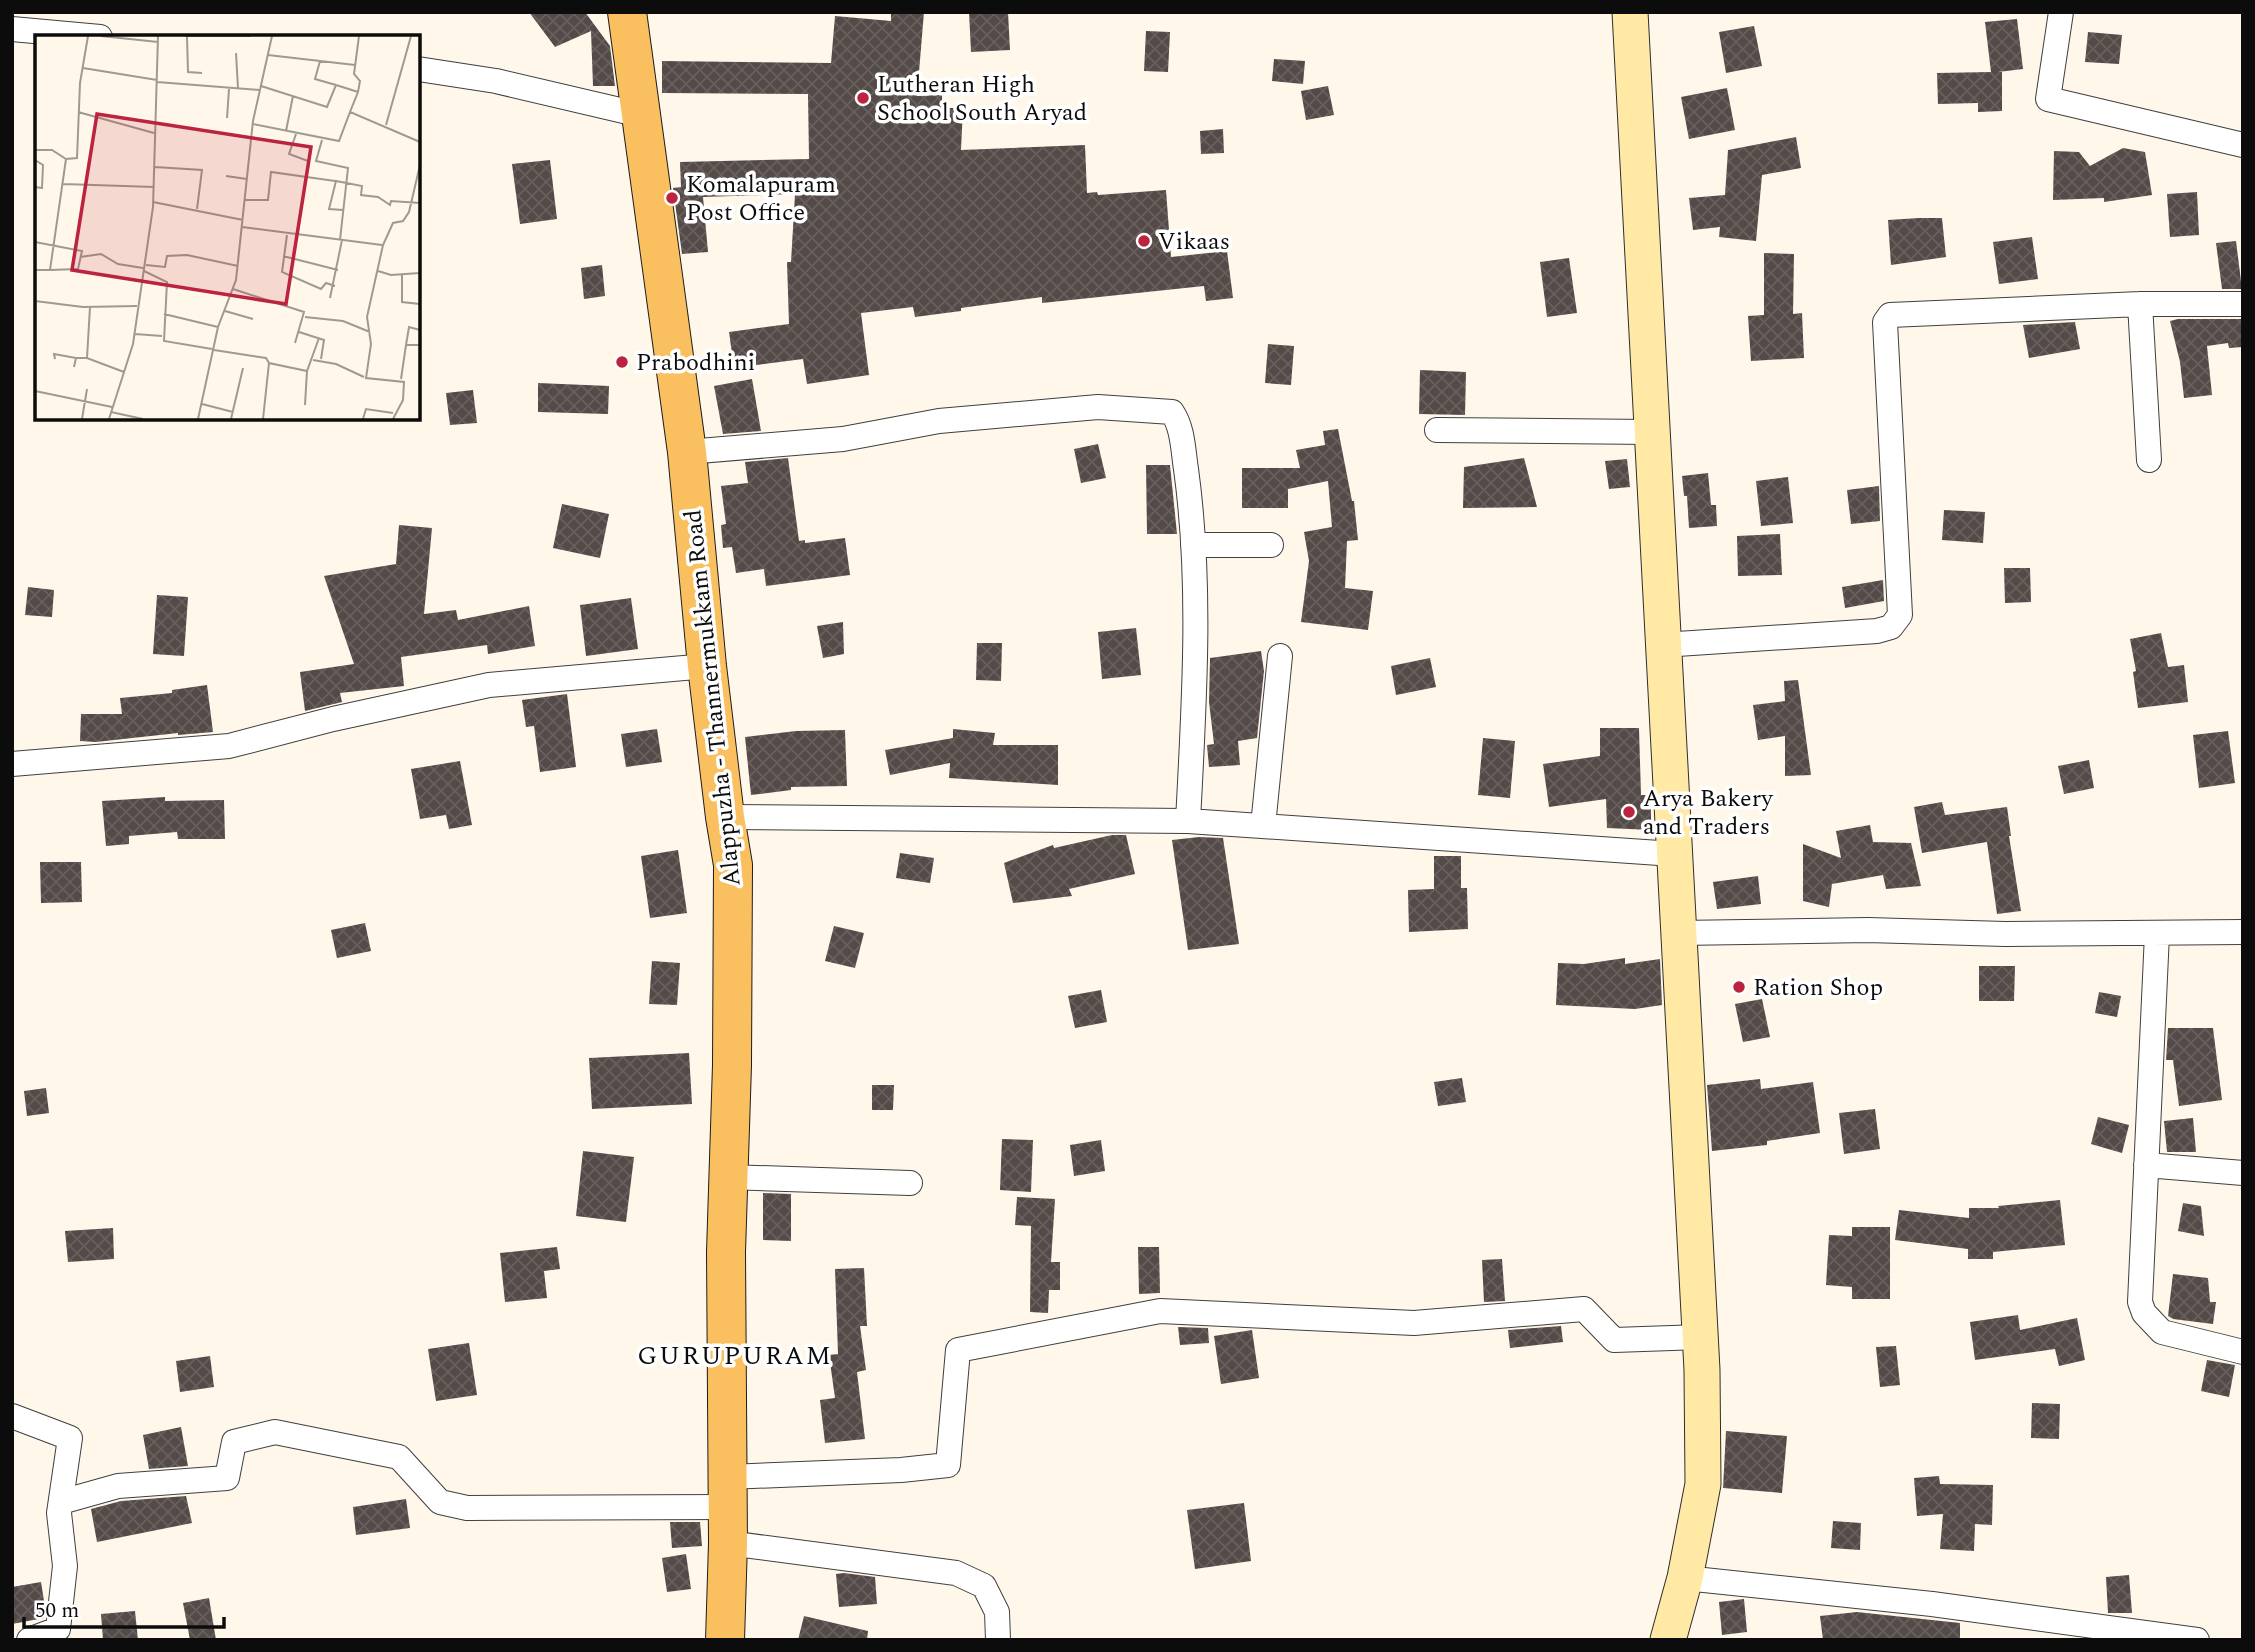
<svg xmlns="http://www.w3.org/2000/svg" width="2255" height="1652" viewBox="0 0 2255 1652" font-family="Spectral,serif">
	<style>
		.building { fill: url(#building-cross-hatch) }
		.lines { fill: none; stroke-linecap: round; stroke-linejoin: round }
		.minor-casing { stroke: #3f3f3f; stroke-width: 26 }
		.secondary-casing { stroke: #2e2e2e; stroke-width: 37 }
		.primary-casing { stroke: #1d1d1d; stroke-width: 40 }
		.minor { stroke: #fff; stroke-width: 24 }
		.secondary { stroke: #ffe9a5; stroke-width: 35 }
		.primary { stroke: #fac05f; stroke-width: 38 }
		.poi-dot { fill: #bc233e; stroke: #fff; stroke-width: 2.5 }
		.labels { text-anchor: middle; stroke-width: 7; stroke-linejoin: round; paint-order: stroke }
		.poi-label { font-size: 24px; fill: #0c0c0c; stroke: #fff; text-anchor: start }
		.street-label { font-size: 24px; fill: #0c0c0c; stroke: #fff }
		.neighbourhood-label { font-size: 26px; letter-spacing: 2px; fill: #0c0c0c; stroke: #fff }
		.inset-road { fill: none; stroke: #9e9a91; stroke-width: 2 }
		.view { fill: #bc233e; fill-opacity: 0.15; stroke: #bc233e; stroke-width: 3.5 }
		.inset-edge { fill: none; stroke: #0c0c0c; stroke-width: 3.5 }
	</style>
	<defs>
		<pattern id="building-cross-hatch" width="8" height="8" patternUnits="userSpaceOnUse" patternTransform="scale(1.75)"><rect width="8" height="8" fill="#544b48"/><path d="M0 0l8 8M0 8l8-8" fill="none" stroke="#68605e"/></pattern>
	</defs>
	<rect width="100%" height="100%" fill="#fff8ea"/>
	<!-- building -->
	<path class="building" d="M529,12H585L610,46L615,86H593L591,31L555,47Z
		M891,12H924L917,96L942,95V108H963L961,150L1085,145L1087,193L1097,192L1098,195L1166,190L1171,257L1227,251L1233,298L1206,301L1204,286L1042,303V297L961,308V311L915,317L913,307L861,313L869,375L807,384L803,359L734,368L729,332L789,324L787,262H791L795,194L703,197L708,252L682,254L673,188L681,187L680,162L809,159L808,94L662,93V61L831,63L835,16L891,21Z
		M969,12H1008L1010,50L971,52Z
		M2017,19L2023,69L1998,72H2002V111L1978,112V103L1938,104L1937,73L1991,72L1985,22Z
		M1754,26L1762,66L1726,73L1719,32Z
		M1146,31L1170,32L1168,72L1144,71Z
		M2088,32L2122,35L2119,64L2085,62Z
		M1274,59L1305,61L1303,84L1272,81Z
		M1328,86L1334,115L1306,120L1301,91Z
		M1727,88L1735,130L1689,139L1681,97Z
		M1223,129L1224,153L1201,154L1200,131Z
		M1796,137L1801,168L1762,175L1756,241L1719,237L1720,227L1693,230L1689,198L1725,195L1728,150Z
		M2123,148L2145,152L2152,195L2104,202V198L2053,200L2054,151L2079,152L2090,166Z
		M550,160L557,219L520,224L512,164Z
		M2197,192L2199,235L2170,237L2167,194Z
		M1919,218H1942L1946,257L1891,265L1888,220Z
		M2032,237L2038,279L1999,284L1993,242Z
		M2236,241L2242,289H2222L2216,243Z
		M1764,253L1794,254L1793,314L1802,313L1804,358L1751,361L1748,316L1764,315Z
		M1569,258L1577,313L1547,317L1540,262Z
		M602,265L605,296L584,299L581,268Z
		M2178,319H2243V347L2229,348L2228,343L2207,346L2212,395L2184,398L2180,362L2170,321Z
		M2075,322L2080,349L2029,358L2023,325Z
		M1268,344L1294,346L1291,385L1265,383Z
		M1420,370L1466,372L1465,415L1419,414Z
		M752,379L761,431L723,434L714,386Z
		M538,383L609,386L608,414L538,412Z
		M473,390L477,423L450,425L446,393Z
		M1338,429L1352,501H1354L1358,540L1347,541L1345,588L1373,591L1368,630L1301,622L1309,561L1304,532L1332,527L1328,481L1288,489V508H1242V468H1300L1296,450L1325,445L1323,431Z
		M1098,444L1106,478L1081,483L1074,449Z
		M788,458L799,541L805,540V543L845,538L850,575L766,586L764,569L736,573L732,547L723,548L721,525L726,524L721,486L748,483L745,462Z
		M1524,458L1537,507L1463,508L1464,467Z
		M1627,459L1630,487L1609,489L1605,461Z
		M1146,465H1170L1177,534H1147Z
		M1708,473L1711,505H1716L1717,526L1689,528L1687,496H1684L1682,476Z
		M1788,477L1793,523L1761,526L1756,481Z
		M1879,486L1880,521L1851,524L1847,490Z
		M562,504L609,514L600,558L553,548Z
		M1944,510L1985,512L1983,543L1942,540Z
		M399,525L432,528L424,614L456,610L458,620L529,606L535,646L488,654L487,645L401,657L404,686L340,693L342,702L305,711L300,672L354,664L324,576L396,564Z
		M1780,534L1782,575L1738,576L1737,536Z
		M2004,568H2030L2031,602L2005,603Z
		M1883,580L1884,601L1845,608L1842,587Z
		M28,587L54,590L52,617L25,615Z
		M157,595L188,597L184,656L153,654Z
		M631,598L638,649L586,656L580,605Z
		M843,622L844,654L823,658L817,626Z
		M1136,628L1141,675L1102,679L1098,632Z
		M2161,633L2168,667L2184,665L2188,702L2138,708L2133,672L2136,671L2130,639Z
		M977,643H1002L1001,681L976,680Z
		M1261,651L1264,671L1257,738L1238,741L1240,765L1209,767L1207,745L1214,744L1209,702L1210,658Z
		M1430,658L1436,687L1396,695L1391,666Z
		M1798,680L1811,775L1785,776V736L1758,740L1753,705L1785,701L1784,681Z
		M207,685L213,732L178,735V733L96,742L80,741L81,714H122L120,698L172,693V690Z
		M567,694L576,767L540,772L534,726L526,727L522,700Z
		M1600,728H1639L1641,795H1651V830L1607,828L1606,799L1549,807L1543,764L1600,756Z
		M657,729L662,762L626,767L621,734Z
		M953,729L995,733L993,745H1058V785L949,778L950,763L890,775L885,750L953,738Z
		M845,730L847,786L791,787V790L751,795L745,737L796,731Z
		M2228,731L2235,783L2199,788L2193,735Z
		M1483,738L1515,741L1510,798L1478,795Z
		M2089,760L2094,788L2064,794L2058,766Z
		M460,761L472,825L449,829L446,815L420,819L411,769Z
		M165,797V801L224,800L225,839H178L177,832L129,836V844L106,846L102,801Z
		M1942,802L1945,815L2007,807L2011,836H2009L2021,911L1997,914L1987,842L1922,853L1914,807Z
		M1870,825L1873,842L1911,843L1921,886L1886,889L1883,875L1832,884L1829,907L1803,901V844L1841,858L1836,831Z
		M1112,835H1126L1135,874L1069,889L1072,896L1013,903L1004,863L1053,845L1054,848Z
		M1199,837L1223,838L1239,944L1188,950L1172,840Z
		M678,850L687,913L650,918L641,856Z
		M900,853L934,858L930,883L896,878Z
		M1434,856H1461V888H1467L1468,929L1409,932L1408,890L1434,889Z
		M40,862H81L82,902L41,903Z
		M1758,876L1761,904L1717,909L1713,882Z
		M365,923L371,951L337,958L331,930Z
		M834,926L864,933L855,968L825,961Z
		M1625,958V964L1660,959L1662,1005L1635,1009L1556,1005L1558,963L1584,964Z
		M652,961L680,963L677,1005L649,1004Z
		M1979,966H2015L2014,1001H1979Z
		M1101,990L1107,1022L1075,1028L1068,996Z
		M2099,992L2121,996L2117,1017L2095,1013Z
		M1762,999L1770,1037L1743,1042L1735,1004Z
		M2168,1028H2213L2222,1100L2179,1106L2173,1060H2166Z
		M689,1053L692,1104L592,1109L589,1058Z
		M1462,1078L1466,1102L1438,1106L1434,1082Z
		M1760,1079L1761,1089L1813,1082L1820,1133L1767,1141V1145L1712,1151L1707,1085Z
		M872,1085H894L893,1110H872Z
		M46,1088L49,1113L27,1116L24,1091Z
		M1875,1109L1880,1149L1844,1154L1839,1113Z
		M2098,1117L2129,1125L2122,1153L2091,1144Z
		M2193,1118L2196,1152H2167L2164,1121Z
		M1002,1139L1033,1140L1031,1192L1000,1190Z
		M1101,1140L1105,1171L1074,1176L1070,1145Z
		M583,1151L634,1157L626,1222L576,1216Z
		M763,1193L791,1194V1241L763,1240Z
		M1017,1197L1055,1199L1051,1262H1060V1290H1049L1048,1313L1030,1312L1031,1226L1015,1225Z
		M2060,1200L2065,1245L1993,1252V1259H1968V1249L1895,1240L1899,1210L1969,1218V1208H1999L1998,1206Z
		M2183,1203L2201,1206L2204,1236L2178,1231Z
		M1852,1227H1890V1299H1852V1287L1826,1285L1829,1235L1852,1236Z
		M113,1228L114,1259L68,1262L65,1231Z
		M557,1247L560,1269L544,1271L547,1298L505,1302L500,1253Z
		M1138,1247H1159L1160,1293L1139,1294Z
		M1502,1259L1505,1301L1484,1302L1482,1260Z
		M864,1268L867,1326H860L866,1370L857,1372L865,1439L825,1443L820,1400L835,1398L829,1355L838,1354L835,1269Z
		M2173,1274L2208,1278L2210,1302H2216L2213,1324L2173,1319L2168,1316Z
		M2018,1315L2020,1330L2077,1318L2085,1360L2059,1366L2055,1349L1975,1360L1970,1322Z
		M1561,1326L1563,1342L1510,1348L1508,1330Z
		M1178,1327L1208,1328L1209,1343L1180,1345Z
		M1252,1330L1259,1378L1221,1384L1214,1336Z
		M469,1343L477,1395L436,1401L428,1349Z
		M1896,1346L1900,1385L1880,1387L1876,1347Z
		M210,1356L214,1387L180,1392L176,1361Z
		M2207,1360L2235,1365L2229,1397L2201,1391Z
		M2032,1403L2060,1404L2059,1439L2031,1438Z
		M181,1427L188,1466L149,1469L143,1435Z
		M1726,1431L1787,1436L1782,1493L1723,1488Z
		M1939,1476L1940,1484L1993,1485L1992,1525L1975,1524L1974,1551L1940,1549L1943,1514L1917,1516L1914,1478Z
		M186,1496L192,1523L97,1542L91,1509L121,1501Z
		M406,1499L410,1528L356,1535L353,1507Z
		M1244,1503L1251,1561L1195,1569L1187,1510Z
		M1833,1521L1861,1523L1860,1550L1831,1548Z
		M670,1522H700L702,1546L672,1548Z
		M686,1554L691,1589L667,1592L662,1558Z
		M844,1573L875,1577L877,1604L839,1607L836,1574Z
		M2129,1575L2132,1613H2108L2106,1577Z
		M41,1582L45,1607L44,1618L12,1624V1587Z
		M209,1598L216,1640H190L183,1603Z
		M1744,1599L1747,1632L1722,1635L1719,1602Z
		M135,1611L138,1640H103L101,1614Z
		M1857,1612L1960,1623V1640H1823L1820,1616Z
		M804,1616L868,1631L867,1640H798Z"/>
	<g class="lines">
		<defs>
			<path id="minor" d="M2061,12L2048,99L2243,145
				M12,29L100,37
				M418,69L496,81L641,115
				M2140,304L2149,460
				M1437,430L1651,432
				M687,452L843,439L939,421L1098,407L1172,412C1183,428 1183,450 1186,469C1202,585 1194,704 1188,821
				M1193,545H1271
				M1662,645L1877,631L1891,627L1900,615L1885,322L1890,315L2140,304H2243
				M12,764L229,746L333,719L489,685L707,666
				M725,817L1188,821L1674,854
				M1263,826L1280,656
				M1678,933L1868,930L2005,934L2243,932
				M2157,934L2140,1302L2144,1313L2162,1332L2243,1352
				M2146,1165L2243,1173
				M728,1177L910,1183
				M12,1416L70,1438L59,1513L65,1566L58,1629L29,1640
				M728,1477L901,1470L948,1465L958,1350L1160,1311L1414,1323L1584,1309L1614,1340L1701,1337
				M61,1502L118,1486L227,1478L234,1442L275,1432L399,1457L440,1502L467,1508L727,1507
				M728,1543L956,1573L984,1586L997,1612L998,1640
				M1685,1578L1932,1604L2197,1640"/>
			<path id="secondary" d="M1630,12L1702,1370L1703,1484L1685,1578L1668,1640"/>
			<path id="primary" d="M627,12L687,452L707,666L725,817L733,865L732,1065L726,1252L728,1543L725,1640"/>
		</defs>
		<!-- minor casing -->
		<use href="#minor" class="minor-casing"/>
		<!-- secondary casing -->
		<use href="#secondary" class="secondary-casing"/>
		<!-- primary casing -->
		<use href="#primary" class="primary-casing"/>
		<!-- minor -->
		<use href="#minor" class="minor"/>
		<!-- secondary -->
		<use href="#secondary" class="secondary"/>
		<!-- primary -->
		<use href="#primary" class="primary"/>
	</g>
	<!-- markers -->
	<g class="poi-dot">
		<circle cx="863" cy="98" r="7"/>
		<circle cx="672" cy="198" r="7"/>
		<circle cx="1144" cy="241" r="7"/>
		<circle cx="622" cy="362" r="7"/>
		<circle cx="1629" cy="812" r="7"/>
		<circle cx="1739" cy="987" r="7"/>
	</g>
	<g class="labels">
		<!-- poi labels -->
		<g class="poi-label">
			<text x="877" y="92">Lutheran High<tspan x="877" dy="28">School South Aryad</tspan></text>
			<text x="686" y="192">Komalapuram<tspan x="686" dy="28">Post Office</tspan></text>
			<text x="1158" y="249">Vikaas</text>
			<text x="636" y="370">Prabodhini</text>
			<text x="1643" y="806">Arya Bakery<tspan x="1643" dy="28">and Traders</tspan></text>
			<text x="1753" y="995">Ration Shop</text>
		</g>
		<!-- street labels -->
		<g class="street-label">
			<text transform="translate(712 698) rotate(-96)" y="8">Alappuzha - Thannermukkam Road</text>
		</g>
		<!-- neighbourhood labels -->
		<g class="neighbourhood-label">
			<text x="735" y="1364">GURUPURAM</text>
		</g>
	</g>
	<!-- overview -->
	<g transform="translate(35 35)">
		<rect width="385" height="385" fill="#fff8ea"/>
		<path class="inset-road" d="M66,1L123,7M150,1H216M152,2L153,37L167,38M201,18L203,53M233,20L320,30M285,26L280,44L301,50M48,33L122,45M122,47L224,55M226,51L292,72L301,50L323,57L315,77L385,107M323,57L325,46L319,39L324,1M43,77L119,98M192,83L194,54M218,89L304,106L315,77M351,90L376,1M251,96L258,61M261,99L254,119L273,126M287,105L281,126L313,133L305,205M0,115H17L31,124L42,123L45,48L53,1M0,125L8,130L7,153L0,152M120,132L167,135L162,174M191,141L212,144M28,149L119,152M210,165H233L236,137L300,146M118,167L208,185M308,175L294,174L301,146L327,151L326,160L343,162L355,170L356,166L385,168M207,192L347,210M252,200L247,237L286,254L291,248L300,251M0,207L47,216L43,234L15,235M248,221L303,235M45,222L66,219L83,229L108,233M111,230L130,232L132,221L152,220L203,231M0,235H15L31,124M109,236L132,247L129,306L177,314M343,236L356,240L385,238M367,240V267L385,269M198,254L269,277L260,308M295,263L307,205M0,266L48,272L102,271M190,276L218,284M129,279L183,292M270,282L308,286L335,297M264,297L289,305L286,324M100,299L127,301M371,310L374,292L385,295M179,315L231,323L234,328L272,336L284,303M52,323L55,272M20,324L19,319L41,323M278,325L301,329L329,342M39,332L41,323H52L89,337M366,344L371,310H385M0,356L77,372M167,369L198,377M270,370L272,336M76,377L108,384M47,384L52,354M74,384L98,309L118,172L123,1M163,384L183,292L201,245L218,86L237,1M196,384L208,333M228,384L234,328M328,384L331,374L358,378M358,384L368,365L369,347L331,343L336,309L332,282L348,210L358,188L368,186L374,177L385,130"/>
		<path class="view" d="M62,79L276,112L251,269L37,235Z"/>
		<rect width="385" height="385" class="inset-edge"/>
	</g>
	<!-- border -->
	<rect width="2255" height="1652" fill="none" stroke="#0c0c0c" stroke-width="28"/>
	<!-- scale -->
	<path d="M24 1617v10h200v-10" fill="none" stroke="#0c0c0c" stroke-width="3.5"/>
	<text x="35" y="1617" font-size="21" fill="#0c0c0c" stroke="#ffffff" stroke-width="5" paint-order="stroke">50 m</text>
</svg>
